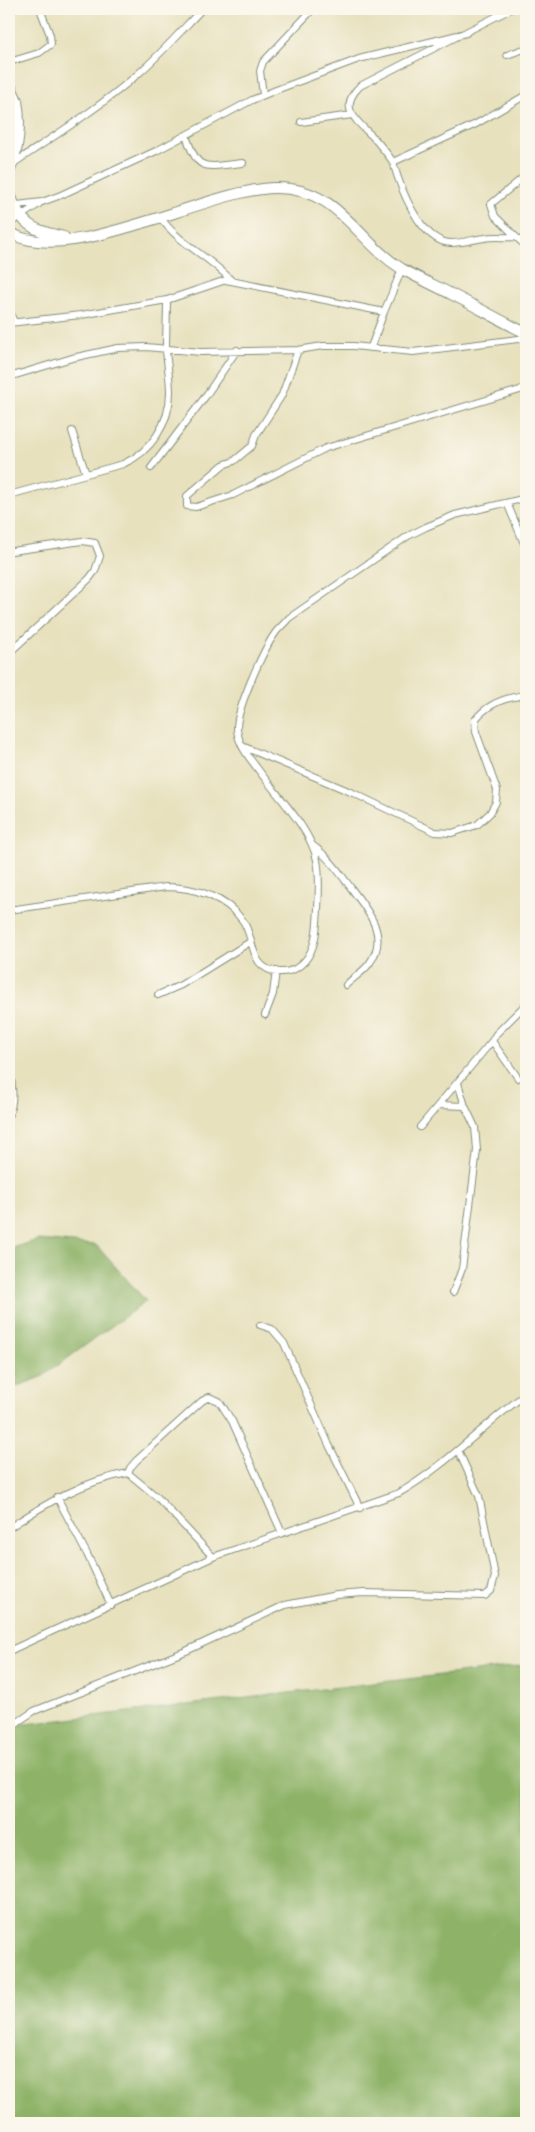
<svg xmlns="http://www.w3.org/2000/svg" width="535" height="2132" viewBox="0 0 535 2132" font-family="'Libre Caslon Text',serif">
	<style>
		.forest { fill: #8eb368; stroke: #56784e }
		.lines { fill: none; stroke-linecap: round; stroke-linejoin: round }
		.street-casing { stroke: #838f79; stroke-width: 8 }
		.primary-casing { stroke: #838f79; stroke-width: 12 }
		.street { stroke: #fff; stroke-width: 6 }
		.primary { stroke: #fff; stroke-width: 10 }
	</style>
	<rect width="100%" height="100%" fill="#fbf7ec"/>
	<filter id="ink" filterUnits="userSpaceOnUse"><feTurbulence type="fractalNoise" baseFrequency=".02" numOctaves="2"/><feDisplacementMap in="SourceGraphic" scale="10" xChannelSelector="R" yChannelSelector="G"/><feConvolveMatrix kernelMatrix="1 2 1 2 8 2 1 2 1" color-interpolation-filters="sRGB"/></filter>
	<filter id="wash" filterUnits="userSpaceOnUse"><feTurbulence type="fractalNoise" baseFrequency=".0096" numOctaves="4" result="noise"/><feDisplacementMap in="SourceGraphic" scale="20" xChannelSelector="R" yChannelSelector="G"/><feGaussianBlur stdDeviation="1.12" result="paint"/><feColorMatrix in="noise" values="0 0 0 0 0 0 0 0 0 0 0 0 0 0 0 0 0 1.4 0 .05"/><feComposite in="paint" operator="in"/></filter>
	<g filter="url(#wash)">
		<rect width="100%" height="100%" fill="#e7e1be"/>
		<!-- forest -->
		<path class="forest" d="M38,1240L96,1245L146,1301L42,1377L9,1389V1249Z
			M526,1665V2123H9V1726Z"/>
	</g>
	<g filter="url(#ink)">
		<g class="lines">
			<defs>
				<path id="street" d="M507,55L521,50H526
					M9,62L39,53L51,44L50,35L40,9
					M263,95L260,71L263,62L313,9
					M526,95L476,124L393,162C400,187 420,242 451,243C463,243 474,239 485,238C495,236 506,238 516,237L526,246
					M9,113L16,100
					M301,122L352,115
					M186,135C198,175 206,166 243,163
					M393,162C387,153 380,145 373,137C357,121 337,108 360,86L511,9
					M14,163C56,135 99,108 138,74C161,54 181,31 202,9
					M9,206L42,202L61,195L156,151L252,100L276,90L359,59L466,33
					M160,217C179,244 210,257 231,280
					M9,224L39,204
					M516,237L495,216L491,204L526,175
					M9,310L14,322
					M9,323L81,315L167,300L226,280L384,312L402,269
					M371,347L384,312
					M298,350L282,395L256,435L252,446L234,461L223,465L187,496V506L196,507L233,495L326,448L520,390L526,386
					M9,377L72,358L118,348L146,347L201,352L298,350L323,346H353L413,352L526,338
					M72,431L86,474
					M151,468L205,397L237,350
					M9,495L123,464C151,452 170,423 170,392C170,378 167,364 166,350C166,333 167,316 167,300
					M507,503L526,548
					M9,653L89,579L95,571L100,556L95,543L82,541L12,551
					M242,746L353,793L435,832L452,833L477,825L490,813L496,802L497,790L476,732L475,720C487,704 507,697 526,695
					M312,845C329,857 339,872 351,888C368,911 390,936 369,964C363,972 353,978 346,985
					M9,910L166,887C194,887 226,897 243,921C256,940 248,970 280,972C296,973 308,961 313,946C317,935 317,921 318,909C319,893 320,875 317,860C310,828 279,798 260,772C251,760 238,745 237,729C236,710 264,648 276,632C280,627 285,623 289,618L408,536L426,527L455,515L526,498
					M158,995L181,985L250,942
					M265,1015L273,994L276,971
					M9,1067C12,1082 15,1100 9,1114
					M518,1078L492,1041L496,1034L526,1004
					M439,1105L465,1106
					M420,1127L492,1041
					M453,1292L462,1269L477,1150L475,1127L465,1106L458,1083
					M260,1325L272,1329L284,1343L329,1445L360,1508
					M57,1497L87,1554L111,1605
					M9,1528C46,1503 84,1481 128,1473
					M213,1557L157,1497L128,1473L130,1468L136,1461L202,1401L209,1397L219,1401L232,1421L282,1533
					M9,1651L213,1557L399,1493C446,1466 483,1425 526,1394
					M9,1728L34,1711L186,1651L285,1605L337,1595L364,1593L485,1596L491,1591L495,1576L479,1496L458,1450"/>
				<path id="primary" d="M9,83C11,89 15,95 17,101C21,122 19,152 9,171
					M9,192C21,225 31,230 64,237
					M9,232C67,269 207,189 275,188C339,187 355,240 402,269C418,278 436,286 453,295C477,307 501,321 526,333"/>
			</defs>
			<!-- street casing -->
			<use href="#street" class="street-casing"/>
			<!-- primary casing -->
			<use href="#primary" class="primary-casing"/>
			<!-- street -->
			<use href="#street" class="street"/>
			<!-- primary -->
			<use href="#primary" class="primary"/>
		</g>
	</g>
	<!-- margin -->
	<rect width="535" height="2132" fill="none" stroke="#fbf7ec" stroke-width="30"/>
</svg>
